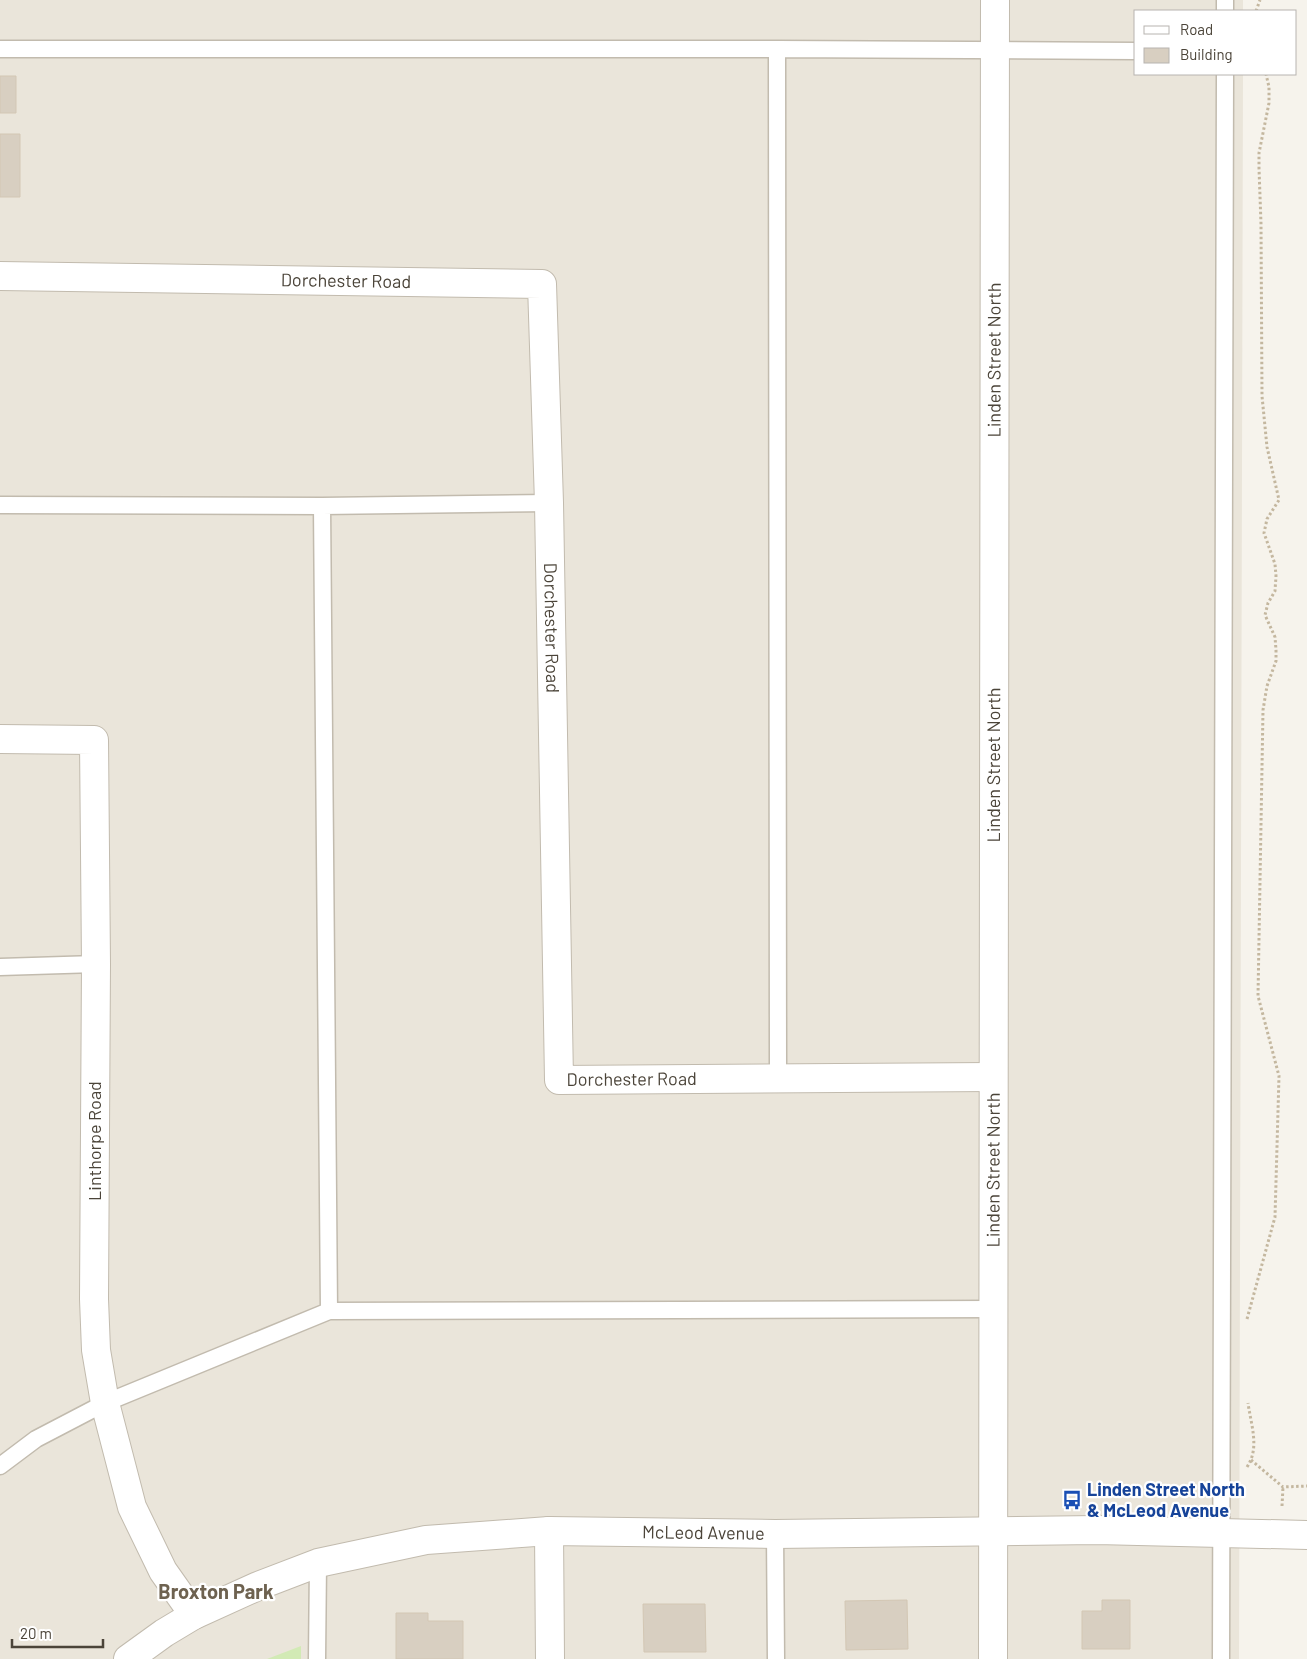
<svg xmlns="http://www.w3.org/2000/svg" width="1307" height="1659" viewBox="0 0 1307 1659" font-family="Barlow,sans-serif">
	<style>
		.residential { fill: #eae5da }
		.green { fill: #d2eab5 }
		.building { fill: #d8cfc1; stroke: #d3c7b4 }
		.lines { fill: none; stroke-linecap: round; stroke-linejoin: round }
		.service-casing { stroke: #c2bbae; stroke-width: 19 }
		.minor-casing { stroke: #c2bbae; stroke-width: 30 }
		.tertiary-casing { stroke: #c2bbae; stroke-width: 30 }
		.path { stroke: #c4b79f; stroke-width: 3; stroke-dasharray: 2.5 2.5; stroke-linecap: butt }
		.service { stroke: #fff; stroke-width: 16 }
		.minor { stroke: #fff; stroke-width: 28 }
		.tertiary { stroke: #fff; stroke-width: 28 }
		.labels { text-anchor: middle; stroke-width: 4.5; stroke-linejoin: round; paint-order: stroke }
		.street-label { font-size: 18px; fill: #4b4439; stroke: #fff }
		.transit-label { font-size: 18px; font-weight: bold; fill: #164399; stroke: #fff; text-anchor: start }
		.quarter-label { font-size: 20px; font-weight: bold; fill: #6e6250; stroke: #fff }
	</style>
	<rect width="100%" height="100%" fill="#f6f3ec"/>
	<!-- residential -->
	<path class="residential" d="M0,0H1243V11H1136V74H1243L1239,1659H0Z"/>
	<!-- green -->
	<path class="green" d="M301,1646V1659H267Z"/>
	<!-- building -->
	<path class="building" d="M0,76H16V113H0Z
		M0,134H20V197H0Z
		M907,1600L908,1649L846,1650L845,1601Z
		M1102,1600H1130V1649H1082V1611H1102Z
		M643,1604H705L706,1652H644Z
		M396,1613H428V1621H463V1659H396Z"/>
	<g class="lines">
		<defs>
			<path id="service" d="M1225,11V0
				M0,49H777L1136,51
				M777,49L778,1079
				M0,505L322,506L549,503
				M322,506L329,1311
				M0,967L96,964
				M0,1466L36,1439L105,1403L329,1311L993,1309
				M775,1534L776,1659
				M317,1659L318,1563
				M1221,1659L1225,74"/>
			<g id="minor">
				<path id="s1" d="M0,276L542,284L549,503L559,1080L992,1077"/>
				<path d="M0,739L94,740L96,964L94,1299L96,1350L105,1403L132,1507L163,1571L194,1615"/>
				<path d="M549,1531L550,1659"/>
				<path id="s2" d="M993,1659L995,0"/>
			</g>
			<g id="tertiary">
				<path id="s3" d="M128,1659L164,1633L194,1615L258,1586L318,1563L426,1540L549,1531L775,1534L1097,1530L1307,1535"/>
			</g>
		</defs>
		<!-- service casing -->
		<use href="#service" class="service-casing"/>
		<!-- minor casing -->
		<use href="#minor" class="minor-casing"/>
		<!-- tertiary casing -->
		<use href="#tertiary" class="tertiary-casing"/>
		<!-- path -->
		<path class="path" d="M1256,11L1260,0
			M1247,1319L1275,1217L1279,1076L1258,996L1263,710L1267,686L1276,661V650L1275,637L1265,615L1268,603L1275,591L1276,576L1275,564L1264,533L1267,519L1279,500L1267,447L1262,396L1261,224L1259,168V153L1269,103V87L1266,74
			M1251,1460L1283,1487L1307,1486
			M1247,1467C1260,1448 1251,1425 1248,1403
			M1282,1506L1283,1487"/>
		<!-- service -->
		<use href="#service" class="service"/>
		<!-- minor -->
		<use href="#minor" class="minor"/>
		<!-- tertiary -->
		<use href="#tertiary" class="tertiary"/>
	</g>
	<!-- icons -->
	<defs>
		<symbol id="bus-bare" viewBox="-9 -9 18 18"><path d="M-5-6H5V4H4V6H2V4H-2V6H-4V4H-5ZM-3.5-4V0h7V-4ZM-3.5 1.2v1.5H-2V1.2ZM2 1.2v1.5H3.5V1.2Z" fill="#1a4fb4" stroke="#fff" stroke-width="2.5" paint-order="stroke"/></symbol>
	</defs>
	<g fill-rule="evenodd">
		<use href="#bus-bare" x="1058" y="1486" width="28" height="28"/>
	</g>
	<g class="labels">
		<!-- street labels -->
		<g class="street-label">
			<text dy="6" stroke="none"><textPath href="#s1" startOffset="346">Dorchester Road</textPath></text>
			<text dy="6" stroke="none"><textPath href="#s2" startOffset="1299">Linden Street North</textPath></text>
			<text dy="6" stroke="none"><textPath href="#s1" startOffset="886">Dorchester Road</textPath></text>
			<text dy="6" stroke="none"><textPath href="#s2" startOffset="894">Linden Street North</textPath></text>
			<text dy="6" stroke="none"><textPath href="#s1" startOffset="1411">Dorchester Road</textPath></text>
			<text transform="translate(95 1141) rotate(-90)" y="6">Linthorpe Road</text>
			<text dy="6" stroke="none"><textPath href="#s2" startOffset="489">Linden Street North</textPath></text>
			<text dy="6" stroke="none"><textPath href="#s3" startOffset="602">McLeod Avenue</textPath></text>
		</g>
		<!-- transit labels -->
		<g class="transit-label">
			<text x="1087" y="1496">Linden Street North<tspan x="1087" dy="21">&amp; McLeod Avenue</tspan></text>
		</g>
		<!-- quarter labels -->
		<g class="quarter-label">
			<text x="216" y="1599">Broxton Park</text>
		</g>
	</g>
	<!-- legend -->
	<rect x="1134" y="10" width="162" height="65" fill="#ffffff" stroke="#b7b4b0"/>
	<rect x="1144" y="26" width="25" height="8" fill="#ffffff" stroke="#b7b4b0"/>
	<text x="1180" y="35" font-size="15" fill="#4b4439">Road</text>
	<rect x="1144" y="48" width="25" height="15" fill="#d8cfc1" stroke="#b7b4b0"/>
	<text x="1180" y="60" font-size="15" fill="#4b4439">Building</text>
	<!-- scale -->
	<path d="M12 1639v8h91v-8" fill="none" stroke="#4b4439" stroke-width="2.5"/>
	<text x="20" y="1639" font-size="15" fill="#4b4439" stroke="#ffffff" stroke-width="4" paint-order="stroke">20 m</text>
</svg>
